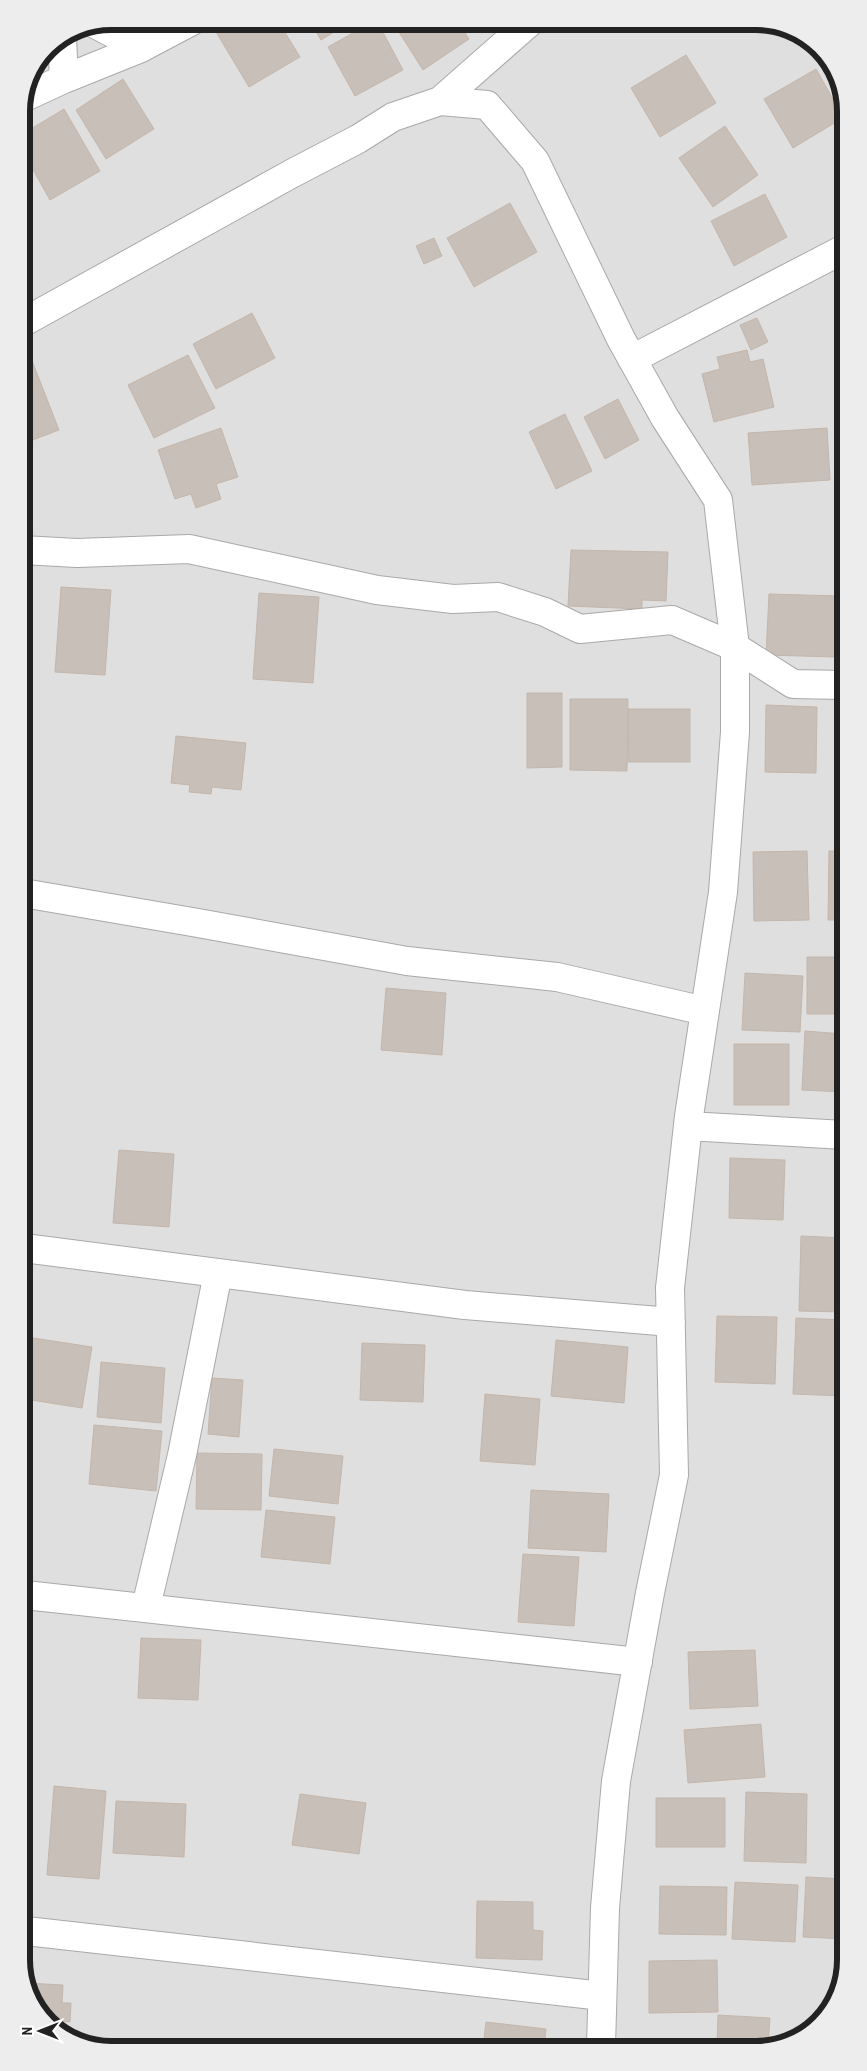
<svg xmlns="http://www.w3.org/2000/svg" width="867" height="2071" viewBox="0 0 867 2071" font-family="'Archivo Narrow',sans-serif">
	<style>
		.residential { fill: #e0dfdf }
		.building { fill: #c7bfb8; stroke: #c4b6ab }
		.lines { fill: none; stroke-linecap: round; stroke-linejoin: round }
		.street-casing { stroke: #a9a9a9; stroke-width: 30 }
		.street { stroke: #fff; stroke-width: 28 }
		.rim { fill: none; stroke: #222; stroke-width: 6 }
	</style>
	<rect width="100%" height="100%" fill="#f2efe9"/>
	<!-- residential -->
	<path class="residential" d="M111,21H762L811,40L841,82L846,1961L827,2015L785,2045L105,2050L56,2031L26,1989L21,105L48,47L77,28Z"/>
	<!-- building -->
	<path class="building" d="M222,21H278L300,57L249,87L213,27Z
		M310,21H352L321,40Z
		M374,21H377L403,70L355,96L328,47Z
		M392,21H457L469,39L423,70Z
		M686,55L716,103L660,137L631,88Z
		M816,69L841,113V119L793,148L764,99Z
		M123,79L154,129L106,159L76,110Z
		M64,109L100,171L50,200L22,150L21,135Z
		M725,126L758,175L713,207L679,158Z
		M765,194L787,237L734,266L711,221Z
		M510,203L537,252L474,287L447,238Z
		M434,238L442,256L424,264L416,246Z
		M252,313L275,358L216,389L193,344Z
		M757,318L768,342L751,350L740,325Z
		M747,350L750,362L763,359L774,407L714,422L702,374L720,369L717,357Z
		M29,353L59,430L22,444V356Z
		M188,355L215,408L154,438L128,385Z
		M618,399L639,440L605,459L584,417Z
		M565,414L592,471L556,489L529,432Z
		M221,428L238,477L216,484L221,499L196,508L191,494L175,499L158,450Z
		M827,428L830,480L752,485L748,433Z
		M571,550L668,552L666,601L642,600V609L568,606Z
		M23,566H27L23,608Z
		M61,587L111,590L105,675L55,672Z
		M259,593L319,597L313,683L253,679Z
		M769,594L838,596L835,657L766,655Z
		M527,693H562V767L527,768Z
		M570,699H628L627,771L570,770Z
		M766,705L817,707L816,773L765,772Z
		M628,709H690V762H628Z
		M176,736L246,743L241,790L212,787L211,794L189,792L190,785L171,783Z
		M807,851L809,920L754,921L753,852Z
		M829,851H843V920H828Z
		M807,957H843V1014H807Z
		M745,973L803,976L800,1032L742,1030Z
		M386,988L446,993L442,1055L381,1050Z
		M805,1031L843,1034L844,1092L802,1090Z
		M734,1044H789V1105H734Z
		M119,1150L174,1154L169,1227L113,1223Z
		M730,1158L785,1160L783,1220L729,1218Z
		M801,1236L844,1238V1312L799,1311Z
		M717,1316L777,1317L775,1384L715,1382Z
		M796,1318L844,1320V1396L793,1394Z
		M33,1338L92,1347L82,1408L25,1399Z
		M556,1340L628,1347L624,1403L551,1396Z
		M362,1343L425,1345L423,1402L360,1400Z
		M101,1362L165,1368L161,1423L97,1417Z
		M212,1378L243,1380L239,1437L208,1434Z
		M485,1394L540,1399L535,1465L480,1461Z
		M94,1425L162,1431L156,1491L89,1484Z
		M274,1449L343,1456L338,1504L269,1496Z
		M197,1453L262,1454L261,1510L196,1509Z
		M531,1490L609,1494L606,1552L528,1548Z
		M266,1510L335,1517L330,1564L261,1557Z
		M523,1554L579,1557L574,1626L518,1622Z
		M141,1638L201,1640L198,1700L138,1698Z
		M755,1650L758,1706L690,1709L688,1652Z
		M761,1724L765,1777L688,1783L684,1730Z
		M54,1786L106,1791L99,1879L47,1875Z
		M746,1792L807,1794L806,1863L744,1861Z
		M300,1794L366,1803L359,1854L292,1845Z
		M656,1798H725V1847H656Z
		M116,1801L186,1804L184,1857L113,1853Z
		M806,1877L846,1879V1939L803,1937Z
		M735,1882L798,1885L795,1942L732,1939Z
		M660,1886L727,1887L726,1935L659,1934Z
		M477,1901L533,1902V1930L543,1931L542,1960L476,1958Z
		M717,1960L718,2012L649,2013V1961Z
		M26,1983L63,1985L62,2003H71L70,2022L61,2021L60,2033L56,2031L26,1989Z
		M718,2015L770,2018L768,2045L717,2046Z
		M486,2022L546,2029L544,2047H483Z"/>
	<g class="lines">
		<defs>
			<path id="street" d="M95,24L141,48
				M62,38L64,79
				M25,97L64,79L141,48L192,21
				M440,101L531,21
				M22,323L291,174L358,139L393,117L440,101L487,105L535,161L621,339L665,418L718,500L735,647V732L723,892L689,1116L670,1288L674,1475L650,1593L616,1781L605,1908L601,2046
				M632,359L842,250
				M22,550L77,553L189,549L377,590L453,599L498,597L545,612L580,629L672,620L735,647L793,684L843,685
				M23,893L198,923L407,961L557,977L705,1011
				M688,1126L844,1135
				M24,1248L465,1305L671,1322
				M25,1595L638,1662
				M146,1607L182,1455L218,1273
				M26,1931L602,1996"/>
		</defs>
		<!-- street casing -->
		<use href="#street" class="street-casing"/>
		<!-- street -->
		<use href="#street" class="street"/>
	</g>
	<!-- crop -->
	<path d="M0 0H867V2071H0ZM111 30H756A81 81 0 0 1 837 111V1960A81 81 0 0 1 756 2041H111A81 81 0 0 1 30 1960V111A81 81 0 0 1 111 30Z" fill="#ededed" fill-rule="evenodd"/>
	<path class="rim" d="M111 30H756A81 81 0 0 1 837 111V1960A81 81 0 0 1 756 2041H111A81 81 0 0 1 30 1960V111A81 81 0 0 1 111 30Z"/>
	<!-- north arrow -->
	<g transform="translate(40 2031) rotate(270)" stroke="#ffffff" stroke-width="4" paint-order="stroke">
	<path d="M0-4L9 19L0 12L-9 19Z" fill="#222222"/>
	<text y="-8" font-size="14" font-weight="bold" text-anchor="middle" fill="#222222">N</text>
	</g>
</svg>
